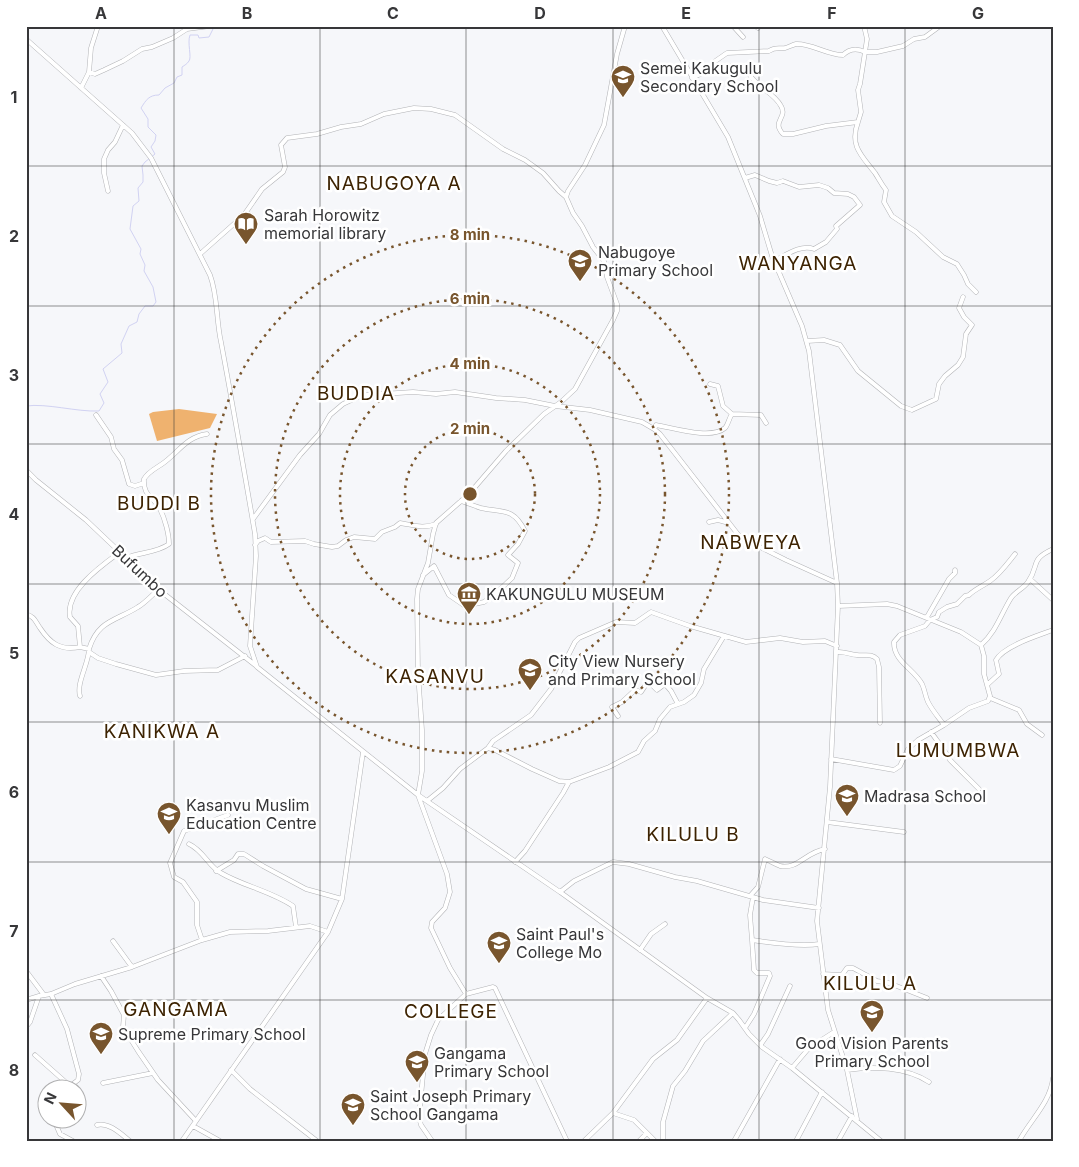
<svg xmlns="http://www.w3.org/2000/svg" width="1079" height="1167" viewBox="0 0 1079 1167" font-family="Inter,sans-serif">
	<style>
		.forest { fill: #efb26f }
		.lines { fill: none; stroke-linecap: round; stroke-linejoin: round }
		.stream { stroke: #d1d2f2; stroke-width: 1 }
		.minor-casing { stroke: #b2b3b6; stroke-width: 5 }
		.minor { stroke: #fff; stroke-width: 4 }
		.grid { fill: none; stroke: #373739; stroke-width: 1; stroke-opacity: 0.55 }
		.ring { fill: none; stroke: #78552d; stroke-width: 2.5; stroke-dasharray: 2.5 5 }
		.labels { text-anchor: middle; stroke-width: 5; stroke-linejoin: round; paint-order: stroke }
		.poi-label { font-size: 16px; fill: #373739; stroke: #fff; text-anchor: start }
		.street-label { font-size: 16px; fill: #373739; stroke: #fff }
		.quarter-label { font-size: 19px; letter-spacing: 1px; fill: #3d2302; stroke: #fff }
		.centre { fill: #78552d; stroke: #fff; stroke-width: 2.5 }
		.ring-label { font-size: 15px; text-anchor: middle; font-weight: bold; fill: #78552d; stroke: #fff; stroke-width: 5; stroke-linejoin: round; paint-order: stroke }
		.neatline { fill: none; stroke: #373739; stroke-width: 2 }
		.grid-label { font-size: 16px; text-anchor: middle; font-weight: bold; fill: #373739 }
	</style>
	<rect width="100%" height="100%" fill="#f6f7fa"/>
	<!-- forest -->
	<path class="forest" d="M179,409L217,414L210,428L157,441L149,414L153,412Z"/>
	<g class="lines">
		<!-- stream -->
		<path class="stream" d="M26,406C47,403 76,412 99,411L104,403L100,394L108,382L103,369L122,353L121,344L129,326L137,322L139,314L145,306H153L156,302L153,287L144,271L145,265L140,254L141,249L130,229L133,206L139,201L138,188L143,182V175L142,166L145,162L155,154L151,147L155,141L156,135L148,127V119L141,108C146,100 149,95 159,95L165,88L174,83L177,77L182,75V67C185,65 187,64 189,61C192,57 187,43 190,35H198L199,38L209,37L213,29L210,28"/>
		<defs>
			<path id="minor" d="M662,26L728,137L760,216L772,256L802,326L809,351L837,583L838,606L830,787L817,921L828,1010L847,1070L857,1119
				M733,26L743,37
				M755,26L758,28
				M26,39L132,133L151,158L210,275C218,296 216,320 221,342C233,406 244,470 255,534L256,556L250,646L257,667L418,795L560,892L707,998L733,1013L739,1020L749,1034L762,1047L792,1068L881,1141
				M707,71L712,68L721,70L730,66L748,72C755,87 773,91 781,106C788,118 771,121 783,134H793L826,126L858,122L861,112L858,90L860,84L865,52H877L903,46L914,39L925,37L940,26
				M89,72L95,74L104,70L123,61L142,49L152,47L173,38L187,29L210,26
				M692,78L707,71L714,62L727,53L769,51C775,47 778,49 785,48C789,47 792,45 796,44C811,43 827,55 843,55C849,49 857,48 865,52L867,39L864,26
				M81,88L89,72L91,48L98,26
				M858,122C849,146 862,156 875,173C879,179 881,184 886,190L884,202L892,216L916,232L943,257L957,264L964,275L968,284L976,292
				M745,178L755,175L769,181L777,183L783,181L799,187L819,185L828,188L834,193L848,194L854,197L860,205L836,226L837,229L826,242L814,249C801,244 786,255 774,261
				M108,191L104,173V159L108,150L115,142L123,125
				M566,197L568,191L585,165L604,125L617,54L625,26
				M200,254L244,215L262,189L283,172L285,167L281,145L287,138L317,134L341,127L361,124L384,114L414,108L431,109L455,115L503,149L525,160L543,173L559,191L566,197L573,213L582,226L593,247L604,261L607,277L617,304V311L613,320L575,389L561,402L544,414L506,451L469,494L436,523L433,534L428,563L418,589L417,599L418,673L422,730V771L418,795L447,874L450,892L445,908L432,922L431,928L450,968L466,994L493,987L495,988L567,1141
				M807,341L824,340L840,345L858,371L901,406L912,410L936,399L939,384L945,376L958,365L963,357L966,334L972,325L964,317L959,308L963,297
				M732,414L761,415L766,423
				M96,415L111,437L114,449L122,460L129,484L135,486L144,483
				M654,429L656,425C674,428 711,440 725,428C728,425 729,418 732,414L723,406L718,386L710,384
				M26,470L36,480L86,520L163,593L255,665
				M253,519L300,455L319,434L330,415L343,404L358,397L367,395L413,392L436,394L455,392L496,398L525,400L555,406L590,410L642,422L654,429L660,434L740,537L786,560L837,583
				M709,522L718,520L729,523
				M255,545L258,541L265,538L271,542L305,541L314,544L332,547L338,546L346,540L354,537L375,539L382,532L395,527L400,523C414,525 422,529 436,524
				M126,558C140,552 157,553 169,544C169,534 165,519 160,509C153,496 143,496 144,479C149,471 155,469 162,464C177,454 187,436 207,434
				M423,575L434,566L449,595L465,606L484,602L494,595L512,578L518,563L508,555L518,544L525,531C513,507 503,513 481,508C474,506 468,503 461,501
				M1030,579L1053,600
				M838,606L887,604L897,606L961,632L981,645C996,632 1001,614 1011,598C1016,591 1023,589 1028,582C1040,565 1029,560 1053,549
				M26,614C35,617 35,621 40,628C50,643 60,651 80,647
				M927,617L949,579L955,573V570
				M89,649C98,620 116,621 138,607C145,603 152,595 159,589
				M89,652L98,658L116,664L156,675L184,671L218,670L245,656
				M837,652C845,651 850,655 857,655C865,656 871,653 877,659L879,667L880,723
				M988,684L999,674L996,660C1004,646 1037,636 1053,630
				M80,696C76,683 89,663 89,649L80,647L78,626L70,617C65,591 101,566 120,552
				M990,698L1019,710L1027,724L1042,735
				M618,716L612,707L622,702L635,690L641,692L647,683H650L657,690L665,684L671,691L678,704
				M944,725C939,718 932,710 928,702C925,696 925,690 922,684C914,669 893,661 894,642L900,635L925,626L930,620L937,617L939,612L947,607L957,604L965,596L969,595C975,589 983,586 990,581C1000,574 1007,564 1015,554
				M931,732C935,738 949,756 950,760L979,789
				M488,748L495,750L532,769L559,781L569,782L609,767L638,752L644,741L655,731L660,719L670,707L684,702L694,695L701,683L704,669L724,636
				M831,759L894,770L900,766L908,749L918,740L944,725L969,708L988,701L990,696L984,674V656L981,645
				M427,801L443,788L460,769L488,748L493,741L531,715L551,689L575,642L579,638L616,622L635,623L651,612L690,626L746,642L780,638L803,642L825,641L837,646
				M827,822L904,832
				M189,844C204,851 208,866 221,873C243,886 271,891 293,906L296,927
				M515,862L525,851L563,793L569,782
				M216,871L234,860L238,854H244L263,866L306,889L342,899
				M560,892L574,881L613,862L629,864L675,877L697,881L763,900L819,908
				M750,896L758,887L765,859C770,861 775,864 780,866C797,870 806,852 825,849
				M753,897L750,915L752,940C772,943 800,947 819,944
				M202,940L197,925V902L183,882L174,877L170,863L184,831L228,815
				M113,941L132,967
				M640,950L651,934L665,924
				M26,971L44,995
				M823,974L840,975H842L847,968H853L877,981L889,983L927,998
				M101,976L111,991L124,1015L123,1027L138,1051L158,1080L196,1121
				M51,994L67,1029L79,1074L78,1080L65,1090
				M26,1000L39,996
				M26,1027L30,1022L39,996L51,994L75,984L132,967L202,940L230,932L268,931L310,926L328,932
				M745,1028L754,1014L770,976L769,973H757L754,970L752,940
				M761,1044L768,1034L790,986
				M35,1055L70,1086
				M792,1068L809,1048L834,1032
				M231,1070L250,1089L317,1141
				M847,1070C873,1066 906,1067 929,1082
				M103,1083L153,1073
				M613,1113L634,1120L655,1141
				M54,1120L60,1134L73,1141
				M97,1125C109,1122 121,1134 130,1141
				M193,1126L220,1141
				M182,1141L328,932L342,899L363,752
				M432,1141L421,1125L419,1117L425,1054L431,1035L438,1020L466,994
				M584,1141L613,1113L653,1059L677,1040L707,998
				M639,1141L647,1133
				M663,1141V1122L673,1086L685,1071L703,1041L733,1013
				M734,1141L780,1059
				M796,1141L822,1092
				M838,1141L852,1116
				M1019,1141C1031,1119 1050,1103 1053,1078"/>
		</defs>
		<!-- minor casing -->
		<use href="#minor" class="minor-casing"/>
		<!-- minor -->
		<use href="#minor" class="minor"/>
	</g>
	<!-- grid -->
	<path class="grid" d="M174,26V1141M320,26V1141M466,26V1141M613,26V1141M759,26V1141M905,26V1141M26,166H1053M26,306H1053M26,444H1053M26,584H1053M26,722H1053M26,862H1053M26,1000H1053"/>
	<!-- distance rings -->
	<g class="ring">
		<circle cx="470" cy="494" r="65"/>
		<circle cx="470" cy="494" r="130"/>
		<circle cx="470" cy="494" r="195"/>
		<circle cx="470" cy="494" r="259"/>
	</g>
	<!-- icons -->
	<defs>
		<symbol id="school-pin" viewBox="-11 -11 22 30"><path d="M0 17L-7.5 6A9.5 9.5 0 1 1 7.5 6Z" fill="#78552d" stroke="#fff"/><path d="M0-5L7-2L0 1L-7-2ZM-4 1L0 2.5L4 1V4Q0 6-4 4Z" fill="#fff"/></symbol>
		<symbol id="library-pin" viewBox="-11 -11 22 30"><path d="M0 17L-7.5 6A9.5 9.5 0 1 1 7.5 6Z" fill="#78552d" stroke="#fff"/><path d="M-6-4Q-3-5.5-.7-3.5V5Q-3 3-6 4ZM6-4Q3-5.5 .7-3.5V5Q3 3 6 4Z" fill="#fff"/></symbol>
		<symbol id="museum-pin" viewBox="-11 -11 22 30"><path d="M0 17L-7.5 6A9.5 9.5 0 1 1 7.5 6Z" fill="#78552d" stroke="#fff"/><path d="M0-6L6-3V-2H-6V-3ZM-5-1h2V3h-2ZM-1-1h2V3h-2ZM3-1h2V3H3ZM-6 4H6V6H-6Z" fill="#fff"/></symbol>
	</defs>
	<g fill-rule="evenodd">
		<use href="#school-pin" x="609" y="63" width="28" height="38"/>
		<use href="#library-pin" x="232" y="210" width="28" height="38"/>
		<use href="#school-pin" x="566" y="247" width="28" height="38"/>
		<use href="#museum-pin" x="455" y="580" width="28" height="38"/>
		<use href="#school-pin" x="516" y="656" width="28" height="38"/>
		<use href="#school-pin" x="833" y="782" width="28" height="38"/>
		<use href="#school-pin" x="155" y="800" width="28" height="38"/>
		<use href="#school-pin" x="485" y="929" width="28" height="38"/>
		<use href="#school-pin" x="858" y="998" width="28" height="38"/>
		<use href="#school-pin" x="87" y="1020" width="28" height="38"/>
		<use href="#school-pin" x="403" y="1048" width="28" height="38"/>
		<use href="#school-pin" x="339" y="1091" width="28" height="38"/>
	</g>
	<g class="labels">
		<!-- poi labels -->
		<g class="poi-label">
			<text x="640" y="74">Semei Kakugulu<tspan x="640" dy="18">Secondary School</tspan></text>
			<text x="264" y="221">Sarah Horowitz<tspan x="264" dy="18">memorial library</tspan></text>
			<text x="598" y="258">Nabugoye<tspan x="598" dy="18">Primary School</tspan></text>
			<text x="486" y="600">KAKUNGULU MUSEUM</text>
			<text x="548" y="667">City View Nursery<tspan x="548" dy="18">and Primary School</tspan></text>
			<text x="864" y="802">Madrasa School</text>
			<text x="186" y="811">Kasanvu Muslim<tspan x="186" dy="18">Education Centre</tspan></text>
			<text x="516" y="940">Saint Paul's<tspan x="516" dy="18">College Mo</tspan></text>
			<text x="118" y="1040">Supreme Primary School</text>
			<text x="872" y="1049" text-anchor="middle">Good Vision Parents<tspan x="872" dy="18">Primary School</tspan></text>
			<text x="434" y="1059">Gangama<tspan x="434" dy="18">Primary School</tspan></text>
			<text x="370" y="1102">Saint Joseph Primary<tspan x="370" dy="18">School Gangama</tspan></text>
		</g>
		<!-- street labels -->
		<g class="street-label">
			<text transform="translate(140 571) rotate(43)" y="6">Bufumbo</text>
		</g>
		<!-- quarter labels -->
		<g class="quarter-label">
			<text x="394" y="190">NABUGOYA A</text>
			<text x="798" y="270">WANYANGA</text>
			<text x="356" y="400">BUDDIA</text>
			<text x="159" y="510">BUDDI B</text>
			<text x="751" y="549">NABWEYA</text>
			<text x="435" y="683">KASANVU</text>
			<text x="162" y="738">KANIKWA A</text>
			<text x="958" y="757">LUMUMBWA</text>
			<text x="693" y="841">KILULU B</text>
			<text x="870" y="990">KILULU A</text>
			<text x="176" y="1016">GANGAMA</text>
			<text x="451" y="1018">COLLEGE</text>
		</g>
	</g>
	<circle cx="470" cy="494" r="8" class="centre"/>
	<g class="ring-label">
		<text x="470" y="240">8 min</text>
		<text x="470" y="304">6 min</text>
		<text x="470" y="369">4 min</text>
		<text x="470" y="434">2 min</text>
	</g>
	<!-- border -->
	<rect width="1079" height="1167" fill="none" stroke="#ffffff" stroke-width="55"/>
	<!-- north arrow -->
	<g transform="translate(62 1104) rotate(296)"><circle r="24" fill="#ffffff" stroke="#afafb0"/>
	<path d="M0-4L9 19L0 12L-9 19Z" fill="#78552d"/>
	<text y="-8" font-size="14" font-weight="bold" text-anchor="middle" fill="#373739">N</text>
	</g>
	<rect x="28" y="28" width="1024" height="1112" class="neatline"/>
	<g class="grid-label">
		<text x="101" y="19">A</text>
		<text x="247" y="19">B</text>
		<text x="393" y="19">C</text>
		<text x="540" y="19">D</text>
		<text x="686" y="19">E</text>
		<text x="832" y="19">F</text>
		<text x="978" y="19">G</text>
		<text x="14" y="103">1</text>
		<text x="14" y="242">2</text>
		<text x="14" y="381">3</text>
		<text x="14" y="520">4</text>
		<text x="14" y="659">5</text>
		<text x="14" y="798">6</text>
		<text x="14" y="937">7</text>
		<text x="14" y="1076">8</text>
	</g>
</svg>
